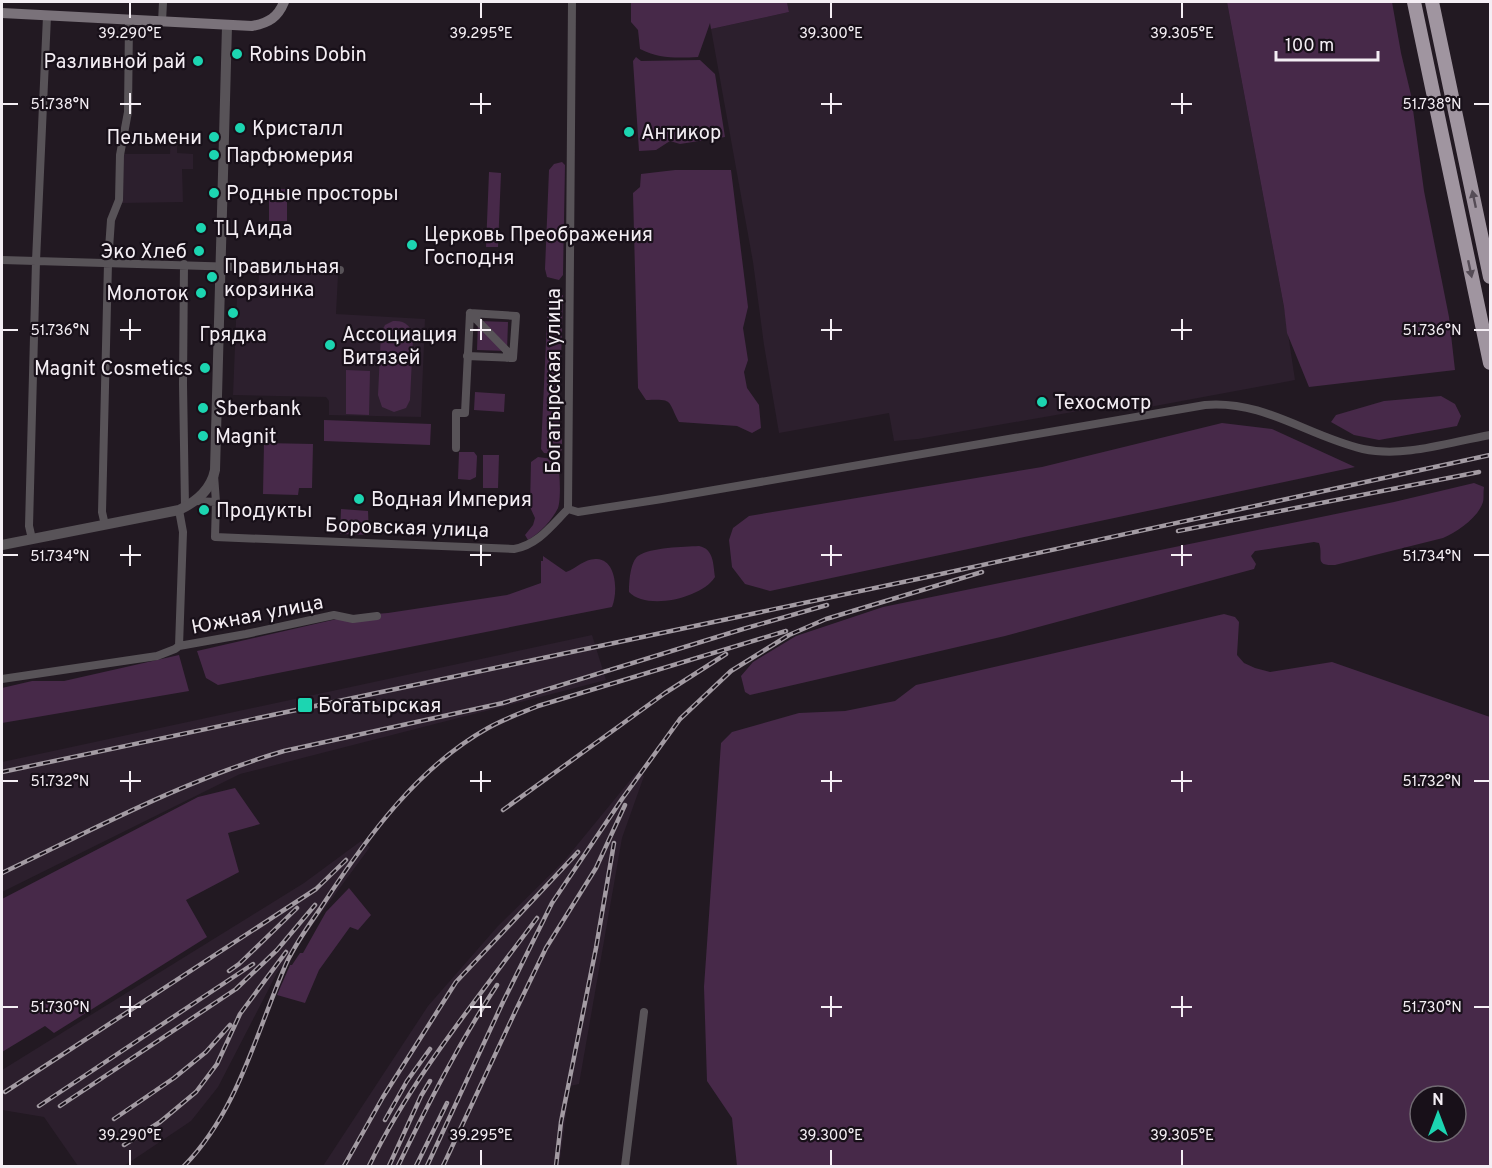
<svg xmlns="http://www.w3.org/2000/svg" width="1492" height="1168" viewBox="0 0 1492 1168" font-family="Overpass,sans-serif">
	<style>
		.built { fill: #2c1f2d }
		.green { fill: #472949; fill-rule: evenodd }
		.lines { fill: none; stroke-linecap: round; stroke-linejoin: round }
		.minor { stroke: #585358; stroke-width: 8 }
		.tertiary { stroke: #585358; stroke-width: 10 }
		.secondary { stroke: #7a727a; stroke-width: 10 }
		.trunk { stroke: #a095a0; stroke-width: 14 }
		.rail-casing { stroke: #a39ba3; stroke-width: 4.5 }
		.rail { stroke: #181019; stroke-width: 2; stroke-dasharray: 7; stroke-linecap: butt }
		.oneway { fill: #554c56 }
		.ticks { fill: none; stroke: #f4eef4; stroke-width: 2 }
		.poi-dot { fill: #1cd5b1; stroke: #181019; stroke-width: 2 }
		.labels { text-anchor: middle; stroke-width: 4.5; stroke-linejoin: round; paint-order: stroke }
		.poi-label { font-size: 20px; fill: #f4eef4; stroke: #181019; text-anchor: start }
		.street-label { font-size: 20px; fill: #f4eef4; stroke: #181019 }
		.ticks-label { font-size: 15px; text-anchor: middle; fill: #f4eef4; stroke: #181019; stroke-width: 4.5; stroke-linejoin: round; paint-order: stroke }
	</style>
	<rect width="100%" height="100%" fill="#221922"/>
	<!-- built -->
	<path class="built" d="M787,2H1227L1284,307L1295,380L1144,408L1142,400L1132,401L1130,402V408L1118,410L1116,406L1090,409L918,439L894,441L889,413L779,433L764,345L753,262L711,29L789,12Z
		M171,132H177V153L193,154V169H182L183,202L122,203L123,154H170Z
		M259,272L338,275L336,314L425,319L421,417L329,415V401L326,397L233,395L237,297L258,298Z
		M592,635L606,680L240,774L2,892V762Z
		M637,772L644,776L622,838L579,1084L570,1086L559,1166H323L428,1006L498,926L564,861Z
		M361,841L370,847L277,973L218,1087L191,1121L124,1166H78L44,1117L2,1110V1070L304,883Z"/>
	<!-- green -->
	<path class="green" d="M631,2H787L789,12L711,29L710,23L698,57C678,58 659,59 640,49L638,30L631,22Z
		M1227,2H1392L1401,53L1411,95L1424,191L1449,317L1455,370L1309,387L1287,333L1284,307Z
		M636,57L641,61L700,60L715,74L725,137L680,144L670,141L656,150L639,151L633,61Z
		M562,162L565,165L563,275L559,280L547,277L545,269L549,170L554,164Z
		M675,170H731L748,307L743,328L748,360L744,372L747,388L759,405L761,428L752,433L737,426L679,422C667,400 674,399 646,400L638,388L633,193L640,187L641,174Z
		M489,172L501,173L498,247H486Z
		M269,189H287V221H269Z
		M550,294L563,295L559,428L562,436V450L556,454L544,453L541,449L548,298Z
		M393,321C405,320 412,326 413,338L410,400L406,408L394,412L382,407L378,395L381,333L385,325Z
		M478,321L508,322L507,351L477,350Z
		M346,370L370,371L369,415L346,414Z
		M475,392L505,394L504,412L474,410Z
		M1441,396L1455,404L1461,416L1457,426L1379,440L1354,435L1331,422L1336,415L1384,401Z
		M324,420L431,424L430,445L324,441Z
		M1222,423L1272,429L1355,467L770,591L745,584L732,567L729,540L733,528L749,516L1042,467Z
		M264,443L313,444L312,488H299L298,495L263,494Z
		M459,452H474L477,456L476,477L470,480L458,479Z
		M483,455H499L498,488H483Z
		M538,457L553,459L558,465C560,473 561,500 558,508C553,519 539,534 528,540L525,535L533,525L535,518L530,507L531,462Z
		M1474,483L1484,487C1483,492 1484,498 1483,502C1478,518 1457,532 1443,538L1335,565C1313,566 1324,557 1319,543L1314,542L1255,551L1251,556L1256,564L1254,569L1005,636L750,695L745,692L741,676L753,662L796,636L883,607L1394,502Z
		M341,509L368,511L369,535L340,534Z
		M699,546C714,549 713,564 715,577C702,598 647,611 629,592C629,583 630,562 638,556C651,547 684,547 699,546Z
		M543,556L566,572C577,568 585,558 597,559C617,560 618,593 612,607L218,685L206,678L197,651L350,616L388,613L507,595L541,583V561H543Z
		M1224,614L1235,617L1239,622L1237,655L1244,663L1255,668L1270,672L1332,662L1490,717V1166H737L732,1118L707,1081L704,987L721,743L732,732L799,713L845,711L895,701L916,685ZM1420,1096H1456V1132H1420Z
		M179,655L189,691L2,723V688L32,681H64Z
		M235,788L260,824L228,833L239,872L186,900L207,937L54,1033L45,1026L2,1052V899L198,797Z
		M349,888L371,915L358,930L350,927L319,970L305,1003L277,995L290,965H292L300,953H303L326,912Z"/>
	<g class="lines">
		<!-- minor -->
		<path class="minor" d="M162,22L163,2
			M2,260L340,270
			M184,264L183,384L185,507
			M470,313L507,351V358
			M456,448V413H465L470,313L516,316L513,358L467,356
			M214,475L216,502
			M195,501L216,502L215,537L514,549C538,545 552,525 568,509
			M568,509L578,512L662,499L1205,405C1265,400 1307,436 1363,449C1404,458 1450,442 1490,435
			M568,509L572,2
			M179,510L183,532L179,646
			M105,525L102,512L108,263L111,220L119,200L120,155L128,112L129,21
			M32,539L29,526L36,261L47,16
			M2,679L157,656L175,649L179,646L246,634L334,615L353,619L377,616
			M625,1166L644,1012"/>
		<!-- tertiary -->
		<path class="tertiary" d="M2,545L179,510C196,502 211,490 215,470L227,26"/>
		<!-- secondary -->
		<path class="secondary" d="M2,13L252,26C269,23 278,17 284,2"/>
		<!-- trunk -->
		<path class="trunk" d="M1414,2L1490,363
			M1432,2L1490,277"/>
		<defs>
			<path id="rail" d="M1178,531L1479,472
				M2,772L927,577L1490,455
				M503,810L665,693L726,654
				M2,873C94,829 185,780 284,751L503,703L743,629L827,605
				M229,971L239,964L297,908
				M5,1092L316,889L346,860
				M39,1106L253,964
				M60,1106L236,989L277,950L315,905
				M114,1119L174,1078L206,1052L230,1025
				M385,1120L407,1081L430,1049
				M124,1145L160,1122L196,1092L217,1064L240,1014L286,952
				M184,1166C238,1111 256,1033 286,964C296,942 311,923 324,903C367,837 418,767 488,728C504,719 521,713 538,706L786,631
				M344,1166L383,1097L456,982L578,852
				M369,1166C413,1076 478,998 537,918
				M389,1166L421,1096L430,1081
				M398,1166C428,1104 459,1043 497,985
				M416,1166L447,1103
				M427,1166L503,1002L552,903L622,799L680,719L731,671L789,635L826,619L982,572
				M443,1166L515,1012L546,948L596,868L625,805
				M556,1166L561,1122L596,948L614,843"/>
		</defs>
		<!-- rail casing -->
		<use href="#rail" class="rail-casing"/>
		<!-- rail -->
		<use href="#rail" class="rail"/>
	</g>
	<!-- one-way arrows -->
	<defs><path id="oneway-solid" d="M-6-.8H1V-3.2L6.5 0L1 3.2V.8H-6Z" transform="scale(1.5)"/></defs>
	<g class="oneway">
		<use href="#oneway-solid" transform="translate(1474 199) rotate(-102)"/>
		<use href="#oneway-solid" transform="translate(1470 269) rotate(78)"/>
	</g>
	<!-- ticks -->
	<path class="ticks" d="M130,3V18M481,3V18M831,3V18M1182,3V18M130,93V114M481,93V114M831,93V114M1182,93V114M3,104H18M120,104H141M470,104H491M821,104H842M1171,104H1192M1474,104H1489M130,319V340M481,319V340M831,319V340M1182,319V340M3,330H18M120,330H141M470,330H491M821,330H842M1171,330H1192M1474,330H1489M130,545V566M481,545V566M831,545V566M1182,545V566M3,555H18M120,555H141M470,555H491M821,555H842M1171,555H1192M1474,555H1489M130,771V792M481,771V792M831,771V792M1182,771V792M3,781H18M120,781H141M470,781H491M821,781H842M1171,781H1192M1474,781H1489M130,996V1017M481,996V1017M831,996V1017M1182,996V1017M3,1007H18M120,1007H141M470,1007H491M821,1007H842M1171,1007H1192M1474,1007H1489M130,1150V1165M481,1150V1165M831,1150V1165M1182,1150V1165"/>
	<!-- markers -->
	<g class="poi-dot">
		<circle cx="237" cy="54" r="6"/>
		<circle cx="198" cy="61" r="6"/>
		<circle cx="240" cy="128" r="6"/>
		<circle cx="629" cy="132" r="6"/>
		<circle cx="214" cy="137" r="6"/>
		<circle cx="214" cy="155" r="6"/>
		<circle cx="214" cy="193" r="6"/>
		<circle cx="201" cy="228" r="6"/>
		<circle cx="412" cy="245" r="6"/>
		<circle cx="199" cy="251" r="6"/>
		<circle cx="212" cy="277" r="6"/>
		<circle cx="201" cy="293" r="6"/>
		<circle cx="233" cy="313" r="6"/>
		<circle cx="330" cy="345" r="6"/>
		<circle cx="205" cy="368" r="6"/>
		<circle cx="1042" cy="402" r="6"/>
		<circle cx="203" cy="408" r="6"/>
		<circle cx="203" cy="436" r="6"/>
		<circle cx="359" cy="499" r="6"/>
		<circle cx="204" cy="510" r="6"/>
		<rect x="297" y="697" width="16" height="16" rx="3"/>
	</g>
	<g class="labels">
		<!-- poi labels -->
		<g class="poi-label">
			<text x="249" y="61">Robins Dobin</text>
			<text x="186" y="68" text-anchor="end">Разливной рай</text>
			<text x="252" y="135">Кристалл</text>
			<text x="641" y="139">Антикор</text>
			<text x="202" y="144" text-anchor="end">Пельмени</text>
			<text x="226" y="162">Парфюмерия</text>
			<text x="226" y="200">Родные просторы</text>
			<text x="213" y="235">ТЦ Аида</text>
			<text x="424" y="241">Церковь Преображения<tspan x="424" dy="23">Господня</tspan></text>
			<text x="187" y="258" text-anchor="end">Эко Хлеб</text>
			<text x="224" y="273">Правильная<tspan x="224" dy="23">корзинка</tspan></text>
			<text x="189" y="300" text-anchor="end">Молоток</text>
			<text x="233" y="341" text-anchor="middle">Грядка</text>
			<text x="342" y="341">Ассоциация<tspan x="342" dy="23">Витязей</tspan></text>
			<text x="193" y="375" text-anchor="end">Magnit Cosmetics</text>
			<text x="1054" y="409">Техосмотр</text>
			<text x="215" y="415">Sberbank</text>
			<text x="215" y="443">Magnit</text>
			<text x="371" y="506">Водная Империя</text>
			<text x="216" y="517">Продукты</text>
			<text x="318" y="712">Богатырская</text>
		</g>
		<!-- street labels -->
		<g class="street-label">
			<text transform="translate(553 381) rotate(-90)" y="7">Богатырская улица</text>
			<text transform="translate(407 527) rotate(2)" y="7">Боровская улица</text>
			<text transform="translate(257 614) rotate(-11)" y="7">Южная улица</text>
		</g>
	</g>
	<g class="ticks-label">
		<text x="130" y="38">39.290°E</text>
		<text x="481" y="38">39.295°E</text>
		<text x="831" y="38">39.300°E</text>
		<text x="1182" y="38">39.305°E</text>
		<text x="60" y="109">51.738°N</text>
		<text x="1432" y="109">51.738°N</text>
		<text x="60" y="335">51.736°N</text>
		<text x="1432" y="335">51.736°N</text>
		<text x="60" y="561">51.734°N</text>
		<text x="1432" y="561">51.734°N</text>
		<text x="60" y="786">51.732°N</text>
		<text x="1432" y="786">51.732°N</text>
		<text x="60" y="1012">51.730°N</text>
		<text x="1432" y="1012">51.730°N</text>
		<text x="130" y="1140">39.290°E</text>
		<text x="481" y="1140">39.295°E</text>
		<text x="831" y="1140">39.300°E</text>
		<text x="1182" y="1140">39.305°E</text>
	</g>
	<!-- border -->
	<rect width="1492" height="1168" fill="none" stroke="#f4eef4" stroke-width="6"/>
	<!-- north arrow -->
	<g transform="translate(1438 1114)"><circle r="28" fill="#181019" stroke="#706971" stroke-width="1.5"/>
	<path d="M0-4.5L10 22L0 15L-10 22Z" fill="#1cd5b1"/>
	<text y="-9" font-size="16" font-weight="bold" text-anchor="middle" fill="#f4eef4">N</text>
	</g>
	<!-- scale -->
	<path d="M1276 51v9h102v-9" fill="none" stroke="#f4eef4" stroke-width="3"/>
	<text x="1285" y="51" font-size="18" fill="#f4eef4" stroke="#181019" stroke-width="4.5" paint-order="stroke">100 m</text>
</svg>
